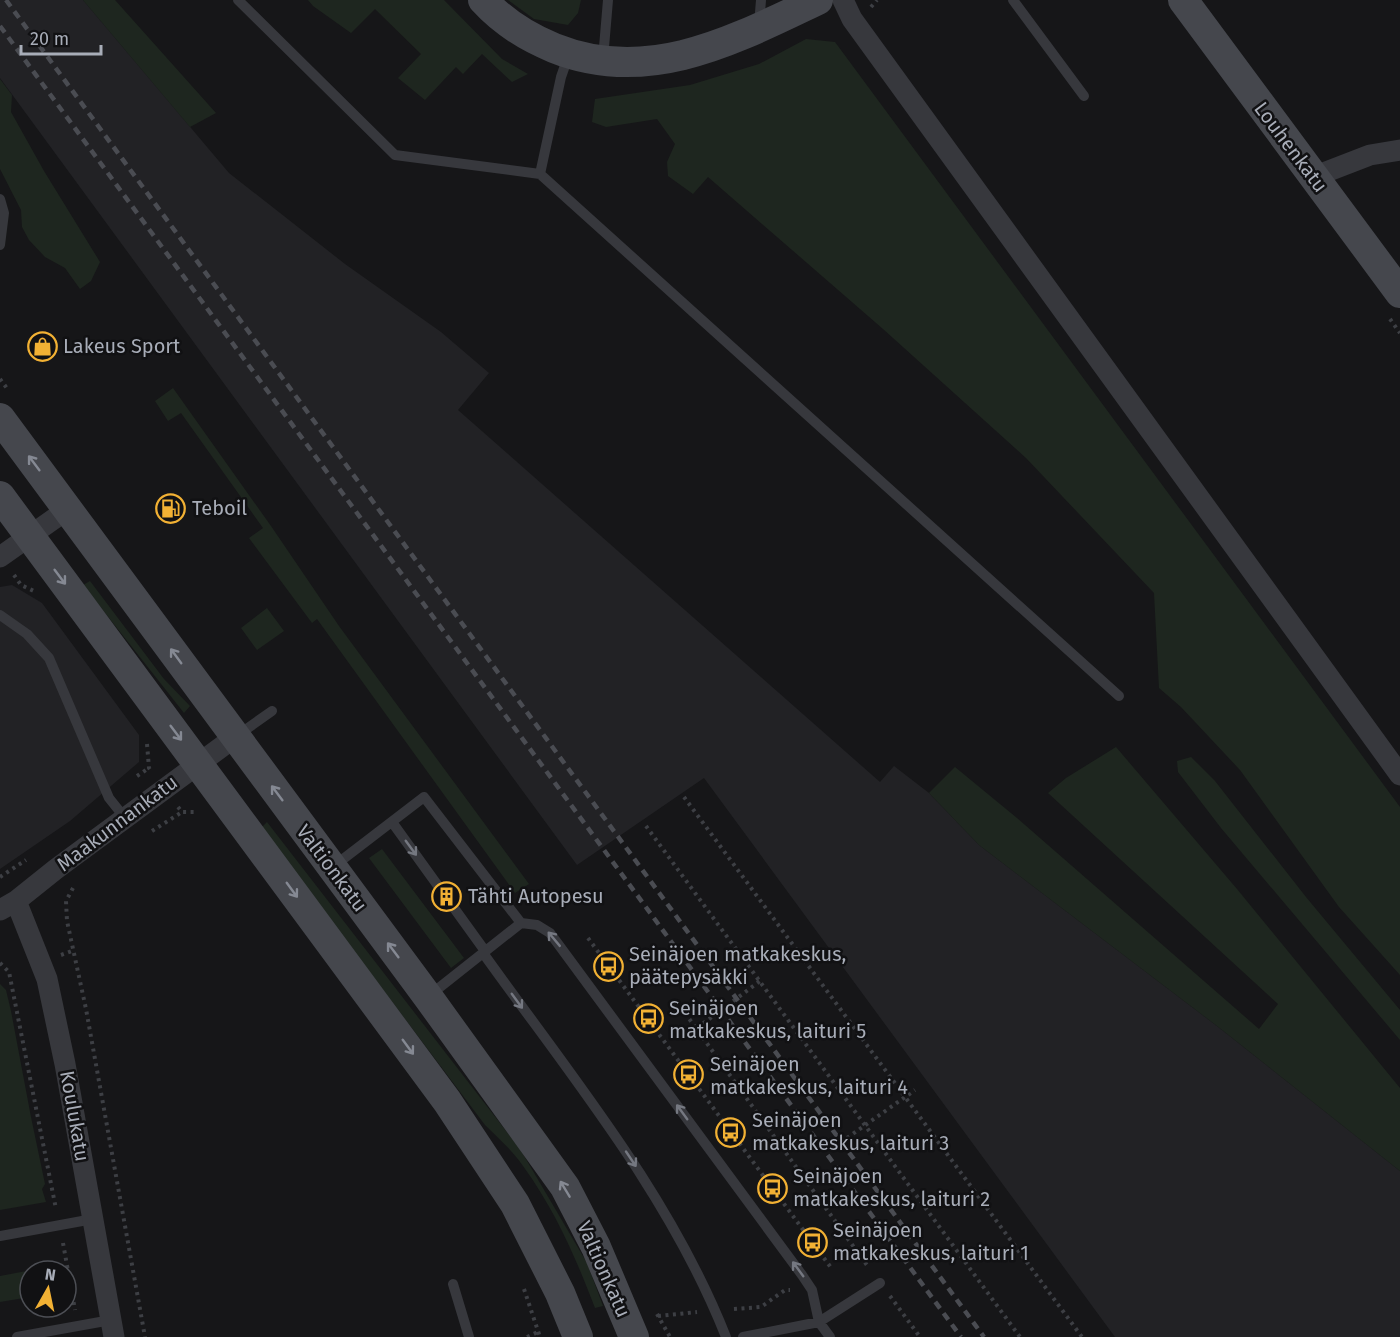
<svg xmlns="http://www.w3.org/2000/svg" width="1400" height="1337" viewBox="0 0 1400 1337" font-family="'Fira Sans',sans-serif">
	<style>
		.built { fill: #222225 }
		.grass { fill: #1e261f }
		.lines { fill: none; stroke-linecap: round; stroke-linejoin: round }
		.path { stroke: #3d3f44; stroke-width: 4; stroke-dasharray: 3 4.5; stroke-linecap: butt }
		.lane { stroke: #37383d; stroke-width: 10 }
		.street { stroke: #37383d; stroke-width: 21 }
		.secondary { stroke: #45474d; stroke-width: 30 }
		.rail { stroke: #4a4c52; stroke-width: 4.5; stroke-dasharray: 8 6; stroke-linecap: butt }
		.oneway { stroke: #858993 }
		.oneway2 { stroke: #757881 }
		.labels { text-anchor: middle; stroke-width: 5; stroke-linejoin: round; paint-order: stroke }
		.street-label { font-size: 20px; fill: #a8adb8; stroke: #111113 }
		.poi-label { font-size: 20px; fill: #a8adb8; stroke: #111113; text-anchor: start }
	</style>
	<rect width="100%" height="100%" fill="#161618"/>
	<!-- built -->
	<path class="built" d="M0,0H83L229,173L345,264L441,332L489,373L458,410L880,782L894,766L929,793L979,845L1217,1026L1400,1171V1337H1115L704,778L577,865L0,78Z
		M12,585L42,603L139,735V762L70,821L0,869V587Z"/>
	<!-- grass -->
	<path class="grass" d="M83,0H115L216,113L190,127Z
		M308,0H444L502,59L528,74L512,82L482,54L463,74L456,67L425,100L398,78L421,54L375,9L351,33L313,6Z
		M508,0H581L578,13L568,25L534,19Z
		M806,39L835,42L1400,807V975L1339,907L1240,770L1181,707L1159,688L1154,593L1026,458L883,329L708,177L693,194L668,176L667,162L675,144L657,119L606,127L592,122L595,99L690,85L759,64Z
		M0,79L12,95L11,112L44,171L100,262L91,281L80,289L65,268L45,257L29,240L22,227L21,210L0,169Z
		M173,388L271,526L339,626L529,884L515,893L317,619L312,623L249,538L263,528L181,413L168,421L155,401Z
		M90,581L164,679L190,706L184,713L83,585Z
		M267,608L284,631L257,650L241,628Z
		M1116,747L1237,889L1400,1088V1171L1217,1026L979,845L929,793L955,767L1017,818L1259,1029L1278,1004L1048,793L1066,778Z
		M1191,757L1215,781L1306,897L1400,1010V1040L1221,828L1178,772L1177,761Z
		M267,822L520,1149L587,1263L603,1306L595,1308C576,1258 555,1210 523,1166C513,1151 498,1138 485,1125L261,828Z
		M382,849L464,958L451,968L369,858Z
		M0,984L6,990L11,1011L31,1117L45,1184L42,1189L46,1202L0,1210Z
		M58,1265L59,1271H30V1297L0,1302V1276Z"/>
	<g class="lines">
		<!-- path -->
		<path class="path" d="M871,7L877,0
			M1390,319L1400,333
			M0,379L9,391
			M14,575L21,585L36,592
			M147,744L149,768L152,772
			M137,776L149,768
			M684,797L1082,1337
			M178,807L182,812H198
			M646,826L1020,1337
			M152,831L182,812
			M0,877L26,860
			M73,888L66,901L67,921L86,1009L145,1337
			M588,938L832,1269
			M61,955L75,950
			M0,963L9,972L56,1209
			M685,1013L869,1268
			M697,1028L760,981
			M847,1138L915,1090
			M63,1243L75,1310
			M524,1289L540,1337
			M890,1296L920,1337
			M734,1309L761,1307L785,1290H790
			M657,1314L670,1337
			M658,1316L697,1312
			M527,1337L538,1332"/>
		<!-- lane -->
		<path class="lane" d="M238,0L395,155L540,174
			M1013,0L1084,96
			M759,25L761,0
			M569,54L561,77L540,174L1119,696
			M603,59L608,0
			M0,199L4,213L0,245
			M0,615L27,634L49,658L109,798L125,818
			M238,735L272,711
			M392,822L485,951
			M334,866L424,797L521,923
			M483,953C571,1076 670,1195 726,1337
			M430,995L521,923L537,925L550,933L802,1275L812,1290L819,1322L830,1337
			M0,1236L93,1219
			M453,1284L469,1337
			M17,1337L111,1320
			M743,1337L819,1322L880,1283"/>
		<!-- street -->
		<path class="street" d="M843,0L852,19L1400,775
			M1313,177L1370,155L1400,150
			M0,557L68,509
			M16,901L47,979L65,1064L114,1337
			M0,910L16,901L56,869L235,737"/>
		<!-- secondary -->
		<path class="secondary" d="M483,0C503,22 527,37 554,48C648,86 734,40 818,0
			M1183,0L1400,293
			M0,418L428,997L565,1187L596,1247L634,1337
			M0,496L447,1101L515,1204L560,1293L578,1337"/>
		<!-- rail -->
		<path class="rail" d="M6,0L984,1337
			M0,26L961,1337"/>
	</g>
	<!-- one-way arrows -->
	<defs><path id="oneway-shaft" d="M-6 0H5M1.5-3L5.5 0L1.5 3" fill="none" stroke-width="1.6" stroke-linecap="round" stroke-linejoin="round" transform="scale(1.5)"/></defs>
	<g class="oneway">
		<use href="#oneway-shaft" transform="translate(34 463) rotate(-127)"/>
		<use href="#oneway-shaft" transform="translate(60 577) rotate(53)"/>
		<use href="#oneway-shaft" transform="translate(176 656) rotate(-126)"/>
		<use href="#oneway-shaft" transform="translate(176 733) rotate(53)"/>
		<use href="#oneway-shaft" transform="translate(277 793) rotate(-127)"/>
		<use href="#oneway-shaft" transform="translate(292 890) rotate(54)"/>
		<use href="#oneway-shaft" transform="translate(393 950) rotate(-127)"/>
		<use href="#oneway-shaft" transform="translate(408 1047) rotate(54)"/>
		<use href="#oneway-shaft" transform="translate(565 1189) rotate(-121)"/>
	</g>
	<g class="oneway2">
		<use href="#oneway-shaft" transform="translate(411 848) rotate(54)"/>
		<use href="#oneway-shaft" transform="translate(554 939) rotate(-130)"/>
		<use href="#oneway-shaft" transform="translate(517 1001) rotate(54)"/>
		<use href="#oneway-shaft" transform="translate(682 1112) rotate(-126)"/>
		<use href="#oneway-shaft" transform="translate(631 1159) rotate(56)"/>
		<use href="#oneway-shaft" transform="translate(798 1269) rotate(-126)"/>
	</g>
	<!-- icons -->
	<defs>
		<symbol id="shop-ring" viewBox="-11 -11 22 22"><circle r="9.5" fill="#111113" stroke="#f2b134" stroke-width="1.5"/><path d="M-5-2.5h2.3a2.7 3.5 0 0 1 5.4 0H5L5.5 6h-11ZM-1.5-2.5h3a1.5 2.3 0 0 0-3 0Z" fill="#f2b134"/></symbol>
		<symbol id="fuel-ring" viewBox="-11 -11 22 22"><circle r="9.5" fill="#111113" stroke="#f2b134" stroke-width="1.5"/><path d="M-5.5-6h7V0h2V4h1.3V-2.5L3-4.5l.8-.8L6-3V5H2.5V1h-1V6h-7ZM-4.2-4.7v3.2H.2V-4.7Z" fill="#f2b134"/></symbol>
		<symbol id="building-ring" viewBox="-11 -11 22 22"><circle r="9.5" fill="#111113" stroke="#f2b134" stroke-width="1.5"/><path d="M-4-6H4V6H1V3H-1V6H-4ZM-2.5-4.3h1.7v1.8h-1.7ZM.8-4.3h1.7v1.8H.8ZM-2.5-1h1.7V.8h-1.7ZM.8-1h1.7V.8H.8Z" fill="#f2b134"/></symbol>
		<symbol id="bus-ring" viewBox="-11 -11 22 22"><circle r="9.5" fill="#111113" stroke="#f2b134" stroke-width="1.5"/><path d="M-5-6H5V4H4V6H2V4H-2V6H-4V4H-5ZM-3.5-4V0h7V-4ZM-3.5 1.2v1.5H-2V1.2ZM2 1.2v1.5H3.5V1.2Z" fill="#f2b134"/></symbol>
	</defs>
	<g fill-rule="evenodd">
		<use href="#shop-ring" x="26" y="330" width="33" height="33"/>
		<use href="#fuel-ring" x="154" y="492" width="33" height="33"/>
		<use href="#building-ring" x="430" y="880" width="33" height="33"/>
		<use href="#bus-ring" x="592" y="950" width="33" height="33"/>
		<use href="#bus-ring" x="632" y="1002" width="33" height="33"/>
		<use href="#bus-ring" x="672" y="1058" width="33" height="33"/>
		<use href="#bus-ring" x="714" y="1116" width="33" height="33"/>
		<use href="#bus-ring" x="756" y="1172" width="33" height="33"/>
		<use href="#bus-ring" x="796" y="1226" width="33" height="33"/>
	</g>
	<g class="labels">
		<!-- street labels -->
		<g class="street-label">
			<text transform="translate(1291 147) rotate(53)" y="7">Louhenkatu</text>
			<text transform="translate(117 823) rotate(-37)" y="7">Maakunnankatu</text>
			<text transform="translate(332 868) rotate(53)" y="7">Valtionkatu</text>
			<text transform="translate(75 1116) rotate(80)" y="7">Koulukatu</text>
			<text transform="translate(604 1269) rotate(66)" y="7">Valtionkatu</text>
		</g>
		<!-- poi labels -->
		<g class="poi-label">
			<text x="63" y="353">Lakeus Sport</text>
			<text x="192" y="515">Teboil</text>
			<text x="468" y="903">Tähti Autopesu</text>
			<text x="629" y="961">Seinäjoen matkakeskus,<tspan x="629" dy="23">päätepysäkki</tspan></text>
			<text x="669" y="1015">Seinäjoen<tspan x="669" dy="23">matkakeskus, laituri 5</tspan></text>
			<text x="710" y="1071">Seinäjoen<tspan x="710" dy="23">matkakeskus, laituri 4</tspan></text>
			<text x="752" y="1127">Seinäjoen<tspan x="752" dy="23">matkakeskus, laituri 3</tspan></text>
			<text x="793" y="1183">Seinäjoen<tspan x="793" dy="23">matkakeskus, laituri 2</tspan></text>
			<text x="833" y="1237">Seinäjoen<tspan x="833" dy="23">matkakeskus, laituri 1</tspan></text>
		</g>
	</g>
	<!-- north arrow -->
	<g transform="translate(48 1289) rotate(9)"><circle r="28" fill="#111113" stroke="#4d4f55" stroke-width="1.5"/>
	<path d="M0-4.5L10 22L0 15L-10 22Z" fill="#f2b134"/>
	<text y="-9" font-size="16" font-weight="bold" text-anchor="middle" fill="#a8adb8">N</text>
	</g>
	<!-- scale -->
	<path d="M21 45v9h80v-9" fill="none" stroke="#a8adb8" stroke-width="3"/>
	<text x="30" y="45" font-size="18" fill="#a8adb8" stroke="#111113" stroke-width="4.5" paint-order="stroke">20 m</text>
</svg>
